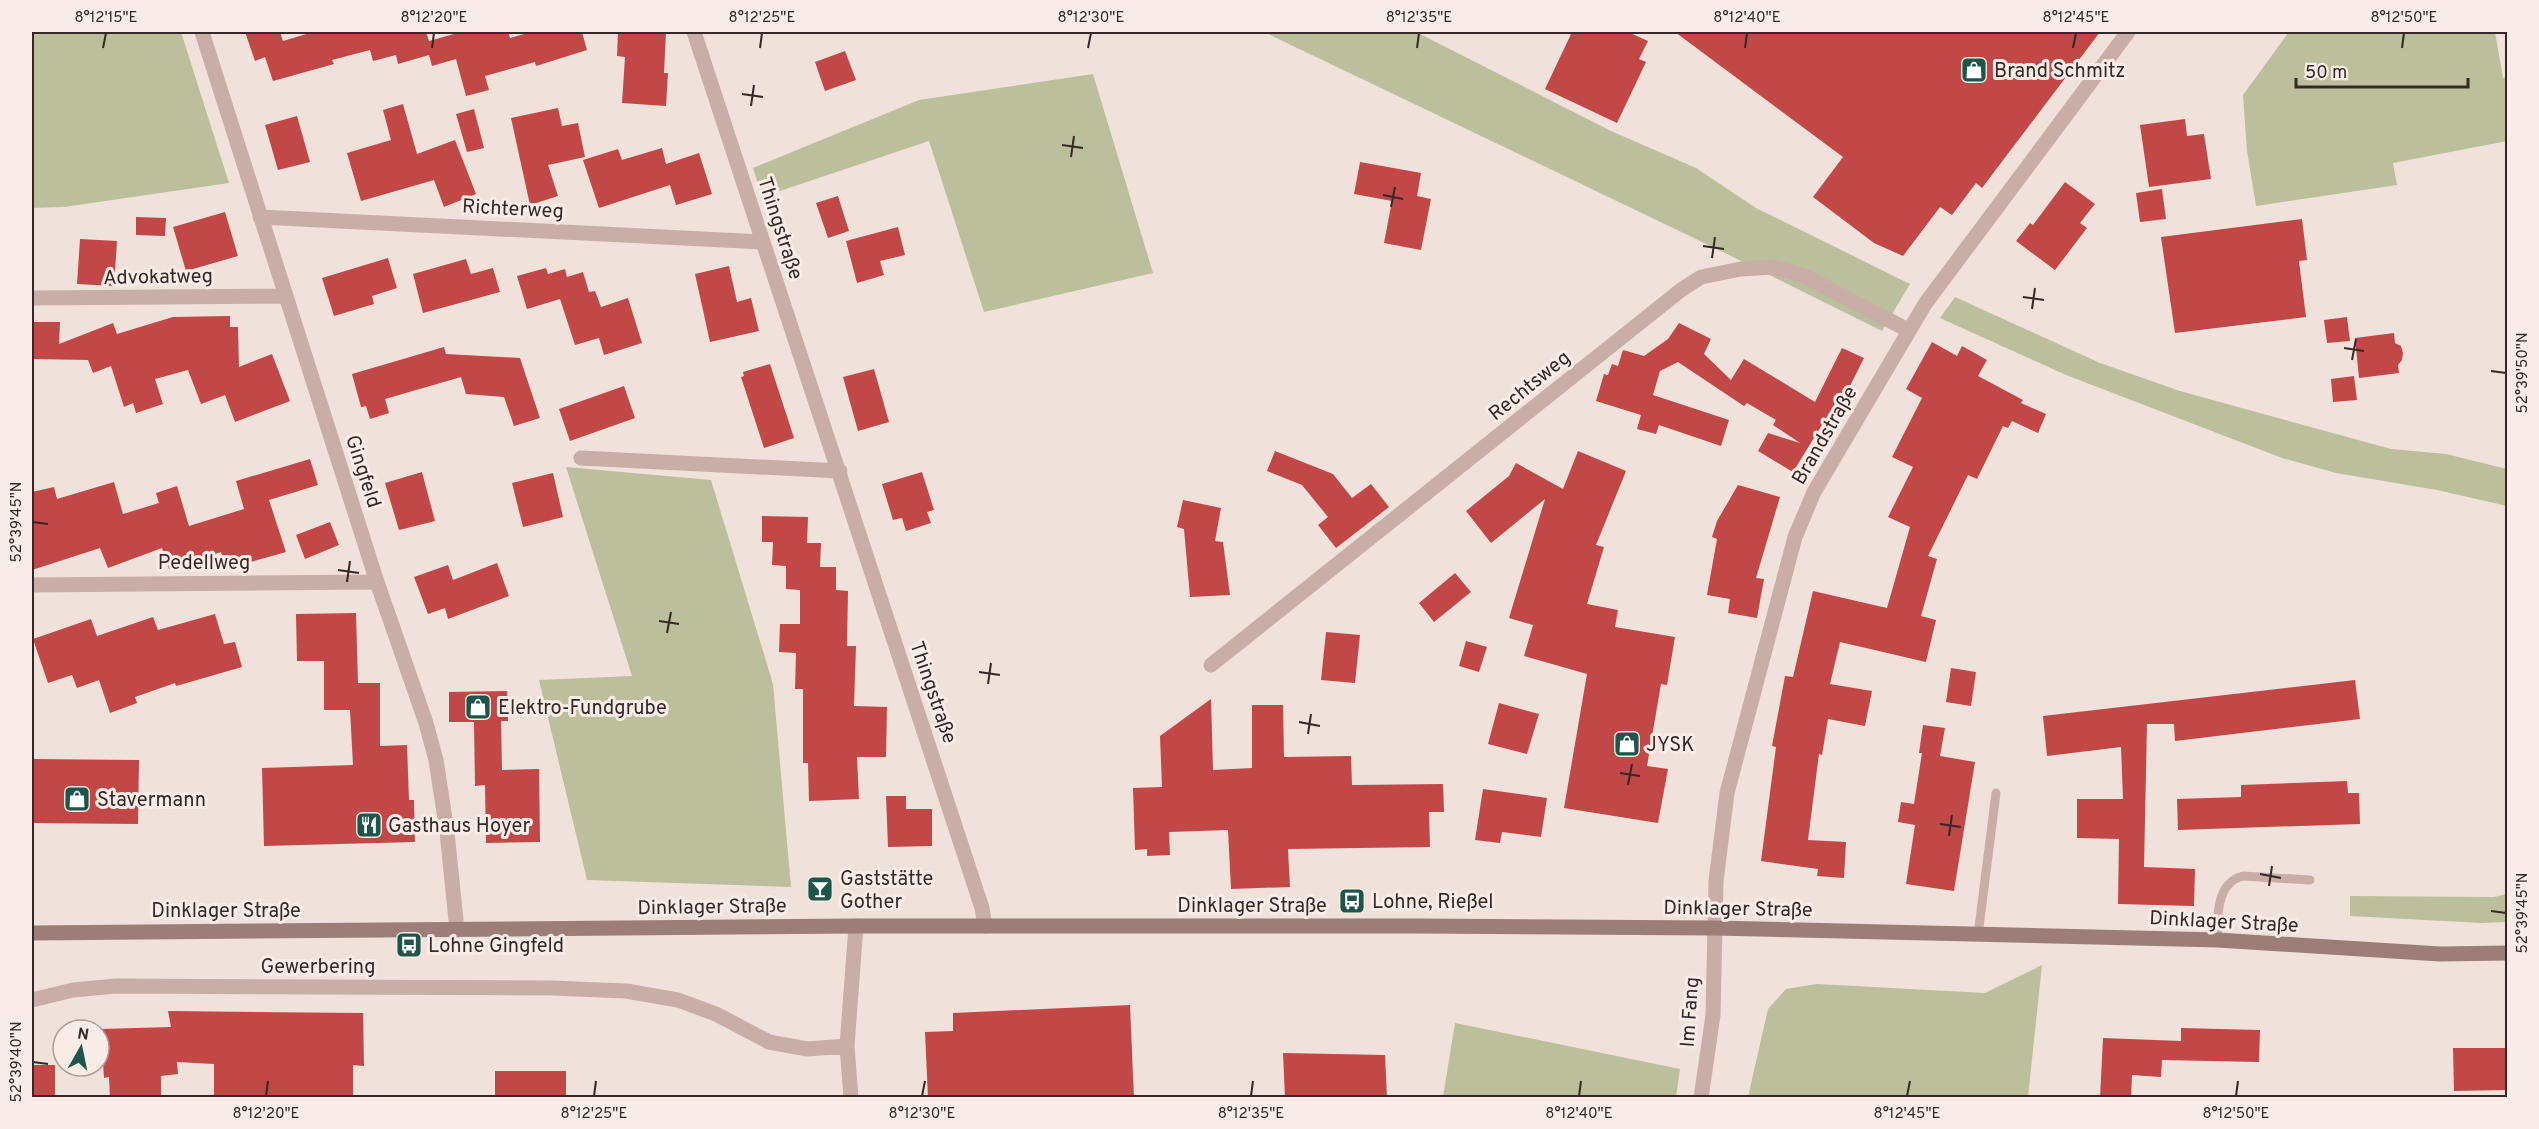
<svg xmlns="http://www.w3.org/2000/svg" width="2539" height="1129" viewBox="0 0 2539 1129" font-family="Overpass,sans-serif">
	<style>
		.green { fill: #bcbf9b }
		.building { fill: #c24747 }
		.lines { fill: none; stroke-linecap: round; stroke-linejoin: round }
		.lane { stroke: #c8aea7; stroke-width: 9 }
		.street { stroke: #c8aea7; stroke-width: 15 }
		.secondary { stroke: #9c7d78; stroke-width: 15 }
		.ticks { fill: none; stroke: #352827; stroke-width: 2 }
		.labels { text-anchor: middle; stroke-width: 6; stroke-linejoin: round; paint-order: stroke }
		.poi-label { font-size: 20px; fill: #352827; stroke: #f9ece7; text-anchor: start }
		.street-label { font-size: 20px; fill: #352827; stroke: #f9ece7 }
		.neatline { fill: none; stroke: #352827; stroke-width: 2 }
		.ticks-label { font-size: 15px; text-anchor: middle; fill: #352827 }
	</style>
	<rect width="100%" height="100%" fill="#f1e1db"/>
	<!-- green -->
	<path class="green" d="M32,32H181L229,183L64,207L32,208Z
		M1264,32H1416L1611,131L1696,168L1756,208L1910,284L1882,331L1723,252Z
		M2289,32H2495L2503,78L2507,77V141L2393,163L2397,185L2256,206L2247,151L2243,95Z
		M1093,74L1153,273L984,312L929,141L762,197L753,168L919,100Z
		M1955,297L2100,363L2180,391L2391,449L2446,454L2507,469V506L2437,490L2336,473L2282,458L2066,375L1940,318Z
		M566,467L711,480L773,684L791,887L587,880L539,680L632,676Z
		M2507,894V922L2481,923L2350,916V896L2494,897Z
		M2042,965L2028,1097H1748L1768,1009L1786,989L1817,984L1985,993Z
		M1455,1023L1680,1069L1676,1097H1443Z"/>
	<!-- building -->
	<path class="building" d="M245,32H280L283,41L313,32H426L429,41L461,32H508L510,38L531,32H582L587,50L536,66L535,62L485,76L489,90L466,96L456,59L432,66L429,55L398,64L396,55L373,61L370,50L332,60L334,64L273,81L265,57L255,61Z
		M618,32H666L664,73H668L666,106L622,103L625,57L617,56Z
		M1572,32H1628L1648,41L1639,59L1646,62L1617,123L1545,89Z
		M1675,32H2100L1982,188L1976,183L1952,215L1940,207L1903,256L1874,243L1813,197L1843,157Z
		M845,51L856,80L825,91L815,62Z
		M403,104L417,154L455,140L476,194L444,207L434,180L361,201L347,153L391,140L383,110Z
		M558,108L562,126L578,123L585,157L548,165L558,196L530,205L511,118Z
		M474,109L484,148L467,152L456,114Z
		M297,116L310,162L278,170L265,125Z
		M2185,119L2187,136L2204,134L2211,179L2149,187L2140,125Z
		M662,148L666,164L699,153L712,194L676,205L670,185L599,208L583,160L618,149L622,160Z
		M1360,162L1421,173L1417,196L1431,199L1421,250L1384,243L1392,201L1354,194Z
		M2065,182L2095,204L2080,223L2087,228L2055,270L2016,241L2030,223L2033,225Z
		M2162,189L2166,219L2140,222L2136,193Z
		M838,196L849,231L828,238L816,203Z
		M225,212L238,256L186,271L173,227Z
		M136,217L166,218L165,236L136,235Z
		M2302,219L2307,260L2299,261L2306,317L2175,333L2161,237Z
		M898,227L905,255L880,261L884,275L857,283L846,241Z
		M80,239L117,241L114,286L77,284Z
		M388,258L397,288L372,296L374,304L334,316L322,278Z
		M466,259L471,274L493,268L500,292L423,313L413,274Z
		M729,266L737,302L751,298L759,331L710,342L695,274Z
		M546,268L548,274L565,269L567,277L583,272L589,292L595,291L601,307L628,298L642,343L604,355L599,338L575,345L560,299L527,309L517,276Z
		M230,316V327H238L239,367L272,354L290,401L235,422L225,395L201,404L188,370L155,379L163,404L136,413L133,403L124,407L111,366L93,373L88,360L32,359V322H60L59,344L113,323L117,334L173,317Z
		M2347,317L2350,341L2327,343L2324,320Z
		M1679,323L1711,339L1704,354L1731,380L1744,359L1815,402L1842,348L1864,358L1845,396L1841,394L1793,472L1758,451L1768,433L1800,443L1773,425L1776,420L1747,403L1744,406L1678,362L1660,371L1653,395L1729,420L1721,446L1659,425L1656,434L1637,429L1641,415L1596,401L1604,374L1608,375L1612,364L1618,366L1623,350L1644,356L1668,339Z
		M2394,333L2395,343L2401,346L2403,353L2402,360L2398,365L2399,373L2359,378L2355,338Z
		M1932,342L1957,356L1962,346L1987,360L1978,376L2023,400L2021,403L2046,414L2038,433L2012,421L2008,428L2003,426L1977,479L1968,475L1928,556L1937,559L1921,616L1936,620L1926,662L1840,642L1830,684L1872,691L1865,726L1828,719L1822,755L1819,754L1808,840L1846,842L1844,878L1817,876L1818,869L1761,861L1776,747L1772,746L1785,676L1793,677L1813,591L1887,608L1910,527L1888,517L1913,467L1892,457L1922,398L1906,389Z
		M444,347L446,354L520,358L540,418L514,426L504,397L466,394L461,377L385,399L389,413L370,419L366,406L361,407L352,374Z
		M770,364L794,438L764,448L741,377L744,376L743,372Z
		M874,369L889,422L858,431L843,377Z
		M2354,376L2357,400L2333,402L2331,379Z
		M624,386L635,418L570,441L559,409Z
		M1275,451L1333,474L1352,498L1371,484L1389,507L1336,548L1318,525L1328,517L1302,485L1267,471Z
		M1578,451L1626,471L1596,545L1604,547L1587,604L1618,610L1615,627L1675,637L1667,685L1661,684L1647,766L1668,769L1658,823L1564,808L1587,674L1524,656L1533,625L1509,618L1545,499L1491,543L1466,511L1509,476L1516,463L1563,489Z
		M310,459L318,485L269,500L286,552L226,569L221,552L169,569L162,548L108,568L100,548L32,570V492L54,487L57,499L114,482L123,514L159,503L156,493L177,486L189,526L244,509L236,481Z
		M422,472L435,521L399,530L385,483Z
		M922,472L934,510L927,512L931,523L906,531L902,518L893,520L882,484Z
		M553,473L563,517L523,527L512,483Z
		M1738,485L1780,497L1756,578L1764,579L1757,618L1728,613L1730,599L1707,595L1717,539L1712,537L1717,521Z
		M1183,500L1221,508L1215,541L1223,542L1230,595L1190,597L1184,529L1177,527Z
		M762,516L808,517L807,543H821L820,567H836V590L848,591L847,646H856L854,706L887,707L886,757H857L859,799L809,801L808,763H803V689H795L796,653L779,652L780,624H800V590L786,589V566L772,565L773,542H762Z
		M330,522L339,545L305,559L296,535Z
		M497,563L509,596L448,619L445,608L428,614L414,577L448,565L453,580Z
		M1455,573L1471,592L1434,622L1419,603Z
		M356,613L358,683H380V746L407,745L409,800H414L415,842L264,846L262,768L353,765L350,710H324V661H297L296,614Z
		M215,614L224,644L235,642L242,667L176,686L175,683L135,697L137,703L110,713L99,680L77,688L72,675L48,683L33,639L91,619L97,636L153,617L158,630Z
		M1326,632L1360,635L1355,683L1321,680Z
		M1466,641L1487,647L1479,672L1459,666Z
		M1951,668L1976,672L1971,706L1946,702Z
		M2355,680L2360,719L2175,741L2174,724H2147L2144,867L2195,869L2194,906L2118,904L2119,839L2077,838V799H2123L2121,747L2047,756L2043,716Z
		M507,691L508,721H501L502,770L539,769L540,842L486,843L485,785L475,786L474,722H449V692Z
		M1211,699L1213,770L1252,768V705H1283L1284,757L1351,756L1352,785L1443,784L1444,812H1429L1430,847L1288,849L1290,887L1231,889L1228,830L1169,832L1170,855L1147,856V849L1135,850L1133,788L1162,787L1160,736Z
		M1499,703L1539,714L1527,754L1488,744Z
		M1923,725L1945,728L1940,756L1975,762L1954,891L1906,884L1915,825L1898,822L1901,802L1914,804L1922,753H1919Z
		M32,759L139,760L138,824L32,823Z
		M2347,781L2348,793H2359L2360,824L2178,830L2177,799L2241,797V785Z
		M1483,789L1547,798L1541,837L1502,832L1500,843L1475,840Z
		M886,796H906V809H932V846L888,847Z
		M1130,1005L1134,1098H928L925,1032L953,1031V1013Z
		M168,1011L363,1013L364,1066L353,1065V1098H214V1064L177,1062L178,1074L161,1076V1098H110L109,1077L104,1078L101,1029L171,1027Z
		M2181,1028L2260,1030L2259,1062L2162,1060L2161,1077L2132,1075L2131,1098H2100L2103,1038L2181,1041Z
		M2453,1048H2508V1090L2454,1091Z
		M1283,1053L1385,1055L1387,1098H1285Z
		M32,1065H55V1098H32Z
		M495,1071H566V1098H495Z"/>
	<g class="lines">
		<!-- lane -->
		<path class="lane" d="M1978,935L1996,793
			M2218,940C2217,916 2216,883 2243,876L2310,880"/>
		<!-- street -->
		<path class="street" d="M202,32L377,582L426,723L436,760L447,832L457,930
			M694,32L982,908L985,926
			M260,217L763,242
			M32,298L286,296
			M581,458L840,471
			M32,585L377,582
			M1211,665L1681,290L1701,277L1741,269L1773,267L1804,276L1908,330
			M32,1000L73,990L116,986L552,988L626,991L678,1000L716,1014L769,1042L807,1049L847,1046L851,1098
			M847,1046L856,926
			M1701,1098L1713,1015L1716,881L1727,793L1795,537L1814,492L1925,304L2128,32"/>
		<!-- secondary -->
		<path class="secondary" d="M32,933L856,926H1417L1714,928L2218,940L2440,954L2508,953"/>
	</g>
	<!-- ticks -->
	<path class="ticks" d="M103,48L106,33M432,48L434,33M760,48L762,33M1088,48L1091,33M1417,48L1419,33M1745,48L1747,33M2073,48L2076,33M2402,48L2404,33M742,94L763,97M751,106L754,85M1062,145L1083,148M1071,157L1074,136M1383,195L1403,199M1391,207L1395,187M1703,246L1724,249M1712,258L1715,237M2023,297L2044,300M2032,309L2035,288M2344,348L2364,351M2352,360L2356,339M2491,371L2506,373M33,522L48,524M338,570L359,573M347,582L350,561M659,621L679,624M667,633L671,612M979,672L1000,675M988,684L991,663M1299,722L1320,726M1308,734L1311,714M1620,773L1640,776M1628,785L1632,764M1940,824L1961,827M1949,836L1952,815M2260,874L2281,878M2269,886L2272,866M2491,911L2506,913M33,1062L48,1064M266,1096L268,1081M594,1096L596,1081M922,1096L925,1081M1251,1096L1253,1081M1579,1096L1581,1081M1907,1096L1910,1081M2236,1096L2238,1081"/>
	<!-- icons -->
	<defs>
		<symbol id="shop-square" viewBox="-11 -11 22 22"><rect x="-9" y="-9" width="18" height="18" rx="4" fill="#1e554b" stroke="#f9ece7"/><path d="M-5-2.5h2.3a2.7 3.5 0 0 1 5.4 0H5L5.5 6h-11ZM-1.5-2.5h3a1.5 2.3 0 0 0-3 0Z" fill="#fff"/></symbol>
		<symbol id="restaurant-square" viewBox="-11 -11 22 22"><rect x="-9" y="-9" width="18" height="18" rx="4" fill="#1e554b" stroke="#f9ece7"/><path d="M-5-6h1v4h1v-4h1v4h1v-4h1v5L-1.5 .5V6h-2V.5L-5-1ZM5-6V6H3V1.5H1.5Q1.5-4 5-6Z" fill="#fff"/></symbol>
		<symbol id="bar-square" viewBox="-11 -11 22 22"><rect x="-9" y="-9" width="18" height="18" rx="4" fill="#1e554b" stroke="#f9ece7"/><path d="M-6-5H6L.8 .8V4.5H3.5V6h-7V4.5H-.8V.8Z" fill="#fff"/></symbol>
		<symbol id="bus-square" viewBox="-11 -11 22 22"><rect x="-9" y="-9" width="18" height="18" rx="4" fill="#1e554b" stroke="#f9ece7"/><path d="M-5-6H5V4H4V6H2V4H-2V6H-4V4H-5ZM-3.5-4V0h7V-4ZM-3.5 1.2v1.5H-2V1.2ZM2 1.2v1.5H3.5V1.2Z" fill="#fff"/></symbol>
	</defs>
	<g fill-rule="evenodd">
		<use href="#shop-square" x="1959" y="55" width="30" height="30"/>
		<use href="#shop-square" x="463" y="692" width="30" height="30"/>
		<use href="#shop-square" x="1612" y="729" width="30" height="30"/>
		<use href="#shop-square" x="62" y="784" width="30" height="30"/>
		<use href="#restaurant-square" x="354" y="810" width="30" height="30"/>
		<use href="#bar-square" x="805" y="874" width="30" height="30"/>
		<use href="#bus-square" x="1337" y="886" width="30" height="30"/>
		<use href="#bus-square" x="394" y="930" width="30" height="30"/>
	</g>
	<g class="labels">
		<!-- poi labels -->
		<g class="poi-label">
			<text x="1994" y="77">Brand Schmitz</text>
			<text x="498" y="714">Elektro-Fundgrube</text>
			<text x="1646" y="751">JYSK</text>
			<text x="97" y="806">Stavermann</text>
			<text x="388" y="832">Gasthaus Hoyer</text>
			<text x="840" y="885">Gaststätte<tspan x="840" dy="23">Gother</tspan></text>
			<text x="1372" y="908">Lohne, Rießel</text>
			<text x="428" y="952">Lohne Gingfeld</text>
		</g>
		<!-- street labels -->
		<g class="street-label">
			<text transform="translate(513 208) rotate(3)" y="7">Richterweg</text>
			<text transform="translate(781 228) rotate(72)" y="7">Thingstraße</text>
			<text transform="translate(158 276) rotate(-1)" y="7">Advokatweg</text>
			<text transform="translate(1529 385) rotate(-39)" y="7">Rechtsweg</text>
			<text transform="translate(1824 435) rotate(-60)" y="7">Brandstraße</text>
			<text transform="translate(364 471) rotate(72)" y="7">Gingfeld</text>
			<text x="204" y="569">Pedellweg</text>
			<text transform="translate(934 692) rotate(71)" y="7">Thingstraße</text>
			<text x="1252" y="912">Dinklager Straße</text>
			<text transform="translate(712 906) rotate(-1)" y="7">Dinklager Straße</text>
			<text transform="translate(1738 908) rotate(1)" y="7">Dinklager Straße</text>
			<text x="226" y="917">Dinklager Straße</text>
			<text transform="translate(2224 921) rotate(3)" y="7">Dinklager Straße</text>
			<text x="318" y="973">Gewerbering</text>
			<text transform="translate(1689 1012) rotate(-86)" y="7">Im Fang</text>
		</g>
	</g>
	<!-- border -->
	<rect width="2539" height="1129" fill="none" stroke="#f9ece7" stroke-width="66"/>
	<!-- north arrow -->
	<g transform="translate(81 1048) rotate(9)"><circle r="28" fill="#f9ece7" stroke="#ab9e9a" stroke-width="1.5"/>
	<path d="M0-4.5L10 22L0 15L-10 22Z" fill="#1e554b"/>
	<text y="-9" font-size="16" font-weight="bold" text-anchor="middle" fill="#352827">N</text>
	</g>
	<!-- scale -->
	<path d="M2296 78v9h172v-9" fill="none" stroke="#352827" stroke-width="3"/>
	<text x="2305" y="78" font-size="18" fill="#352827" stroke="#f9ece7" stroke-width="4.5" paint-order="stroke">50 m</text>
	<rect x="33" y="33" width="2473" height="1063" class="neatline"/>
	<g class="ticks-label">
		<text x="106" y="22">8°12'15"E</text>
		<text x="434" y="22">8°12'20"E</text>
		<text x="762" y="22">8°12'25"E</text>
		<text x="1091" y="22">8°12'30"E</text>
		<text x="1419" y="22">8°12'35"E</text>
		<text x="1747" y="22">8°12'40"E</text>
		<text x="2076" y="22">8°12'45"E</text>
		<text x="2404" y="22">8°12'50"E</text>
		<text transform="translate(2522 373) rotate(-90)" y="5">52°39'50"N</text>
		<text transform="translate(16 522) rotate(-90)" y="5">52°39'45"N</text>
		<text transform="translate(2522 913) rotate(-90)" y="5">52°39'45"N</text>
		<text transform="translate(16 1062) rotate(-90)" y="5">52°39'40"N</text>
		<text x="266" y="1118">8°12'20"E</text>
		<text x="594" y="1118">8°12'25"E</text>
		<text x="922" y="1118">8°12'30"E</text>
		<text x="1251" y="1118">8°12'35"E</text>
		<text x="1579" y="1118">8°12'40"E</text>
		<text x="1907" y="1118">8°12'45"E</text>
		<text x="2236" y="1118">8°12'50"E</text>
	</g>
</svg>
